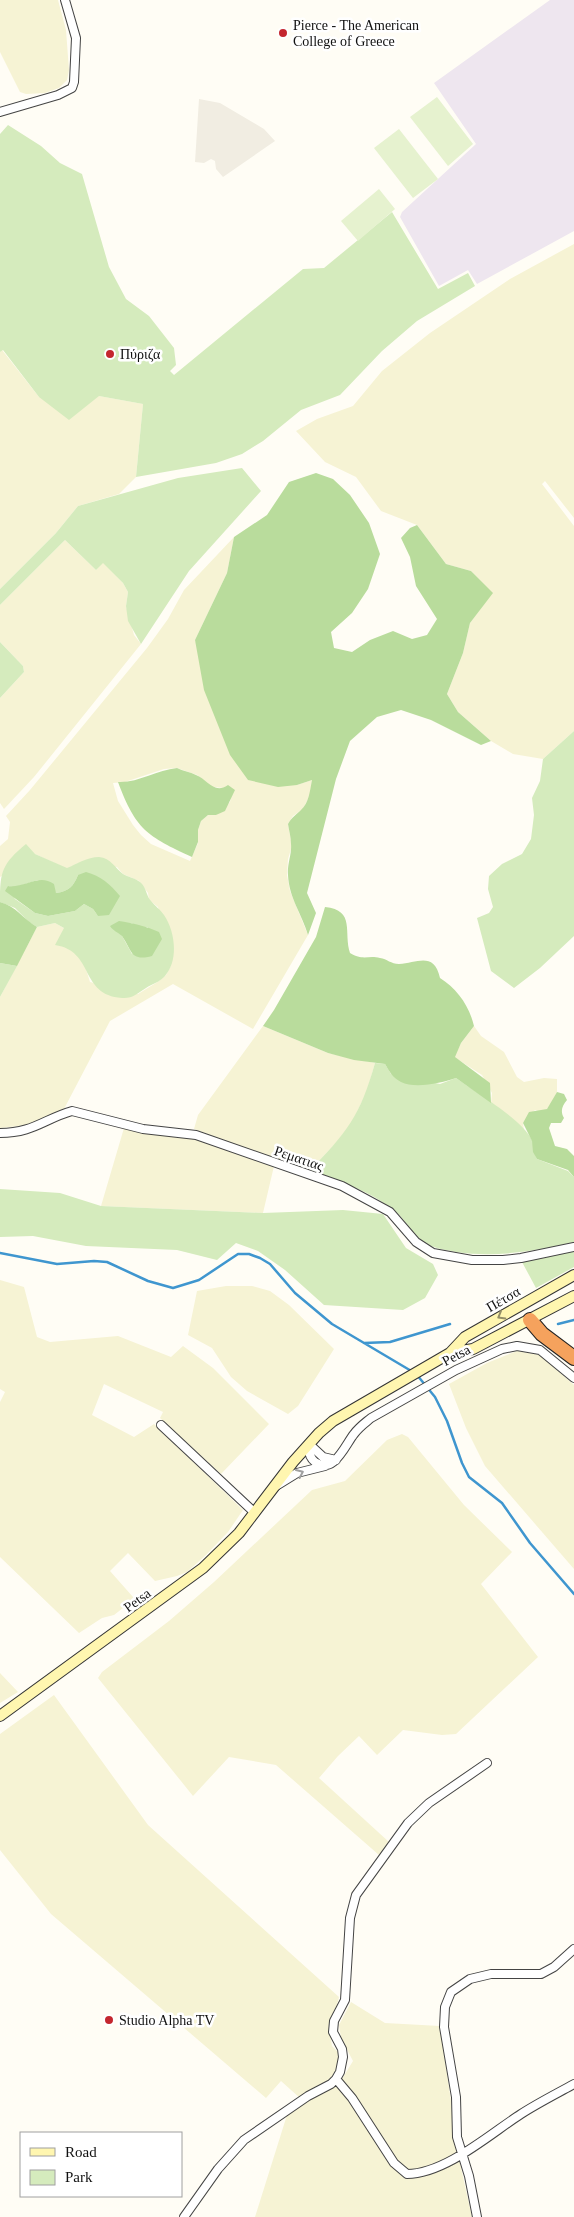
<svg xmlns="http://www.w3.org/2000/svg" width="574" height="2217" viewBox="0 0 574 2217" font-family="'Times New Roman',serif">
	<style>
		.industrial { fill: #eee6ef }
		.farmland { fill: #f6f3d4; fill-rule: evenodd }
		.green { fill: #d5ebbd; fill-rule: evenodd }
		.forest { fill: #b9dc9c }
		.pitch { fill: #e6f2cf }
		.plaza { fill: #f1ede2 }
		.lines { fill: none; stroke-linecap: round; stroke-linejoin: round }
		.stream { stroke: #3f96cf; stroke-width: 2.5 }
		.minor-casing { stroke: #444; stroke-width: 10 }
		.secondary-casing { stroke: #333; stroke-width: 12 }
		.motorway-casing { stroke: #222; stroke-width: 16 }
		.minor { stroke: #fff; stroke-width: 8 }
		.secondary { stroke: #fff6b0; stroke-width: 10 }
		.motorway { stroke: #f5a25d; stroke-width: 14 }
		.oneway { stroke: #948f68 }
		.oneway2 { stroke: #a0a0a0 }
		.poi-dot { fill: #c4262e; stroke: #fff; stroke-width: 2 }
		.labels { text-anchor: middle; stroke-width: 5; stroke-linejoin: round; paint-order: stroke }
		.poi-label { font-size: 14px; fill: #111; stroke: #fff; text-anchor: start }
		.street-label { font-size: 14px; fill: #111; stroke: #fff }
	</style>
	<rect width="100%" height="100%" fill="#fffdf5"/>
	<!-- industrial -->
	<path class="industrial" d="M550,0H574V231L477,284L468,270L439,286L400,217L402,212L476,144L434,83Z"/>
	<!-- farmland -->
	<path class="farmland" d="M0,0H58L66,30L69,70L67,80L59,88L45,93L26,94L20,92L0,52Z
		M574,244V518L545,481L542,484L574,526V731L543,759L513,754L491,741L458,712L447,694L463,653L470,623L492,593L471,571L446,564L417,525L381,511L356,477L325,462L296,431L317,419L353,406L382,371L430,333L510,279Z
		M2,350L39,397L99,396L143,404L136,477L119,494L78,506L56,533L0,589V352Z
		M234,537L227,573L195,640L248,780L297,785L312,780L310,795L303,809L293,816L288,824L292,846L288,859L287,875L290,891L308,935L253,1029L173,984L110,1021L64,1109L28,1125L0,1128V997L37,927L55,923L64,928L66,946L77,954L84,963L90,982L138,994L159,981L166,975L171,965L158,907L149,900L148,893L139,881L123,874L117,867L78,863L67,869L35,854L0,877V846L8,839L10,822L6,816L30,790L147,648L168,619L184,590ZM177,768L197,775L212,787L224,788L232,793L230,802L216,815H208L201,821L198,830V843L190,861L151,844L141,835L133,825L118,801L113,783L125,782L164,769Z
		M65,540L96,570L103,562L123,583L128,592L126,606L134,635L141,644L34,777L4,809L0,803V698L24,672L23,666L0,642V605Z
		M263,1026L328,1053L375,1063L367,1091L351,1125L338,1141L308,1172L194,1129L198,1115Z
		M474,1026L481,1036L504,1052L517,1077L524,1082L544,1078L557,1079V1092L551,1104L547,1109L541,1112L535,1110L523,1123L524,1130L491,1103L492,1093L482,1075L454,1057L461,1043Z
		M124,1128L195,1138L274,1166L263,1213L101,1206Z
		M0,1280L24,1287L37,1337L50,1342L118,1336L171,1357L183,1346L213,1368L269,1424L221,1474L160,1418L163,1412L104,1384L92,1415L134,1437L154,1424L243,1510L228,1532L206,1555L187,1572L177,1576L155,1581L128,1553L110,1571L133,1597L132,1601L114,1615L102,1618L79,1633L0,1557V1402L5,1392L0,1389Z
		M226,1286H252L270,1291L289,1305L334,1349L298,1406L288,1414L247,1391L231,1377L212,1348L188,1335L197,1291Z
		M517,1351L540,1355L574,1385V1569L485,1466L466,1428L449,1384L487,1363Z
		M402,1434L408,1437L464,1505L512,1552L481,1584L538,1657L456,1734L442,1735L403,1730L377,1755L359,1736L338,1756L319,1778L389,1842L379,1855L276,1765L229,1757L193,1796L98,1678L102,1672L169,1621L214,1582L312,1490L345,1481L387,1440Z
		M0,1673L18,1692L0,1703Z
		M54,1695L148,1825L339,1997L330,2034L332,2046L340,2054L339,2066L328,2082L301,2099L281,2081L266,2098L51,1914L0,1850V1734Z
		M351,2002L385,2023L440,2026L451,2101L454,2137L472,2217H255L287,2115L342,2079L353,2061L341,2038L339,2025Z"/>
	<!-- green -->
	<path class="green" d="M8,125L41,146L60,163L82,174L109,267L126,299L149,316L174,348L176,365L170,371L174,375L303,269L324,268L392,212L438,289L468,273L475,286L417,321L382,351L340,395L301,410L263,441L242,454L216,463L136,477L143,404L99,396L69,420L39,397L3,350L0,352V134Z
		M242,468L261,491L189,571L141,644L128,621L126,606L128,592L123,583L103,563L96,570L65,540L0,605V589L56,533L78,506L178,478Z
		M0,642L23,666L24,672L0,698Z
		M574,731V936L540,968L514,988L491,971L477,918L489,913L493,907L488,889L489,876L502,864L522,854L531,839L534,815L532,798L540,781L543,759Z
		M26,844L35,854L67,868C77,864 87,857 99,857C111,858 115,868 123,874C128,877 135,878 140,882C147,888 146,896 151,901C155,906 160,909 164,915C175,931 179,960 165,976C160,982 152,984 146,988C138,993 132,999 122,998C79,995 95,951 55,945L64,928L55,923L37,927L29,922L15,908L0,902C0,871 2,864 26,844ZM78,875L98,916L93,909L84,904L75,911L48,916L35,913L15,899L8,886L16,887L38,880L56,893C69,891 73,887 78,875ZM131,923L140,927H148L132,954L121,934Z
		M0,963L17,966L0,997Z
		M375,1063L385,1064L391,1074L440,1084L456,1078C475,1092 522,1119 532,1140C534,1146 534,1153 537,1159L568,1171L574,1177V1242C535,1251 497,1258 456,1252C447,1250 436,1249 427,1244C413,1237 407,1221 395,1211C370,1191 339,1180 308,1172C347,1133 360,1116 375,1063Z
		M0,1189L60,1193L101,1206L263,1213L343,1210L383,1214L406,1248L433,1264L438,1275L425,1298L403,1310L324,1305L285,1270L258,1251L236,1243L217,1260L177,1250L86,1246L33,1236L0,1237Z
		M574,1249V1267L536,1288L522,1262Z"/>
	<!-- forest -->
	<path class="forest" d="M316,473L333,479L350,495L369,523L380,554L368,589L352,613L331,632L334,648L352,652L370,640L393,631L412,639L427,635L437,619L416,586L410,557L401,538L410,528L417,525L446,564L471,571L493,593L470,623L463,653L447,694L458,712L491,741L481,745L431,720L401,710L377,717L350,741L336,779L307,893L316,913L308,935C302,914 289,898 288,875C287,864 292,854 291,844C291,837 289,831 288,824C292,817 296,815 301,810C309,803 310,790 312,780L297,785L278,787L248,780L230,755L204,690L195,640L227,573L234,537L267,515L289,482Z
		M177,768C183,771 190,772 196,775C207,779 214,795 228,785L235,790L225,811L216,815H208L201,821L198,830V842L192,857C147,836 136,830 118,782C138,783 157,770 177,768Z
		M86,872C101,876 110,884 120,896L109,915L98,916L93,909L84,904L75,911L48,916L35,913L5,891L8,886C25,888 39,873 54,884L56,893C69,891 73,887 78,875Z
		M0,902C16,906 23,919 37,927L17,966L0,963Z
		M325,907C356,910 343,933 350,953C363,961 368,955 380,958C387,959 391,964 399,964C417,963 434,951 440,978C457,989 469,1005 474,1026L461,1043L455,1057L490,1083L491,1103L456,1078C442,1083 415,1089 401,1082C393,1078 389,1071 385,1064L354,1060L328,1053L263,1026L274,1010L316,937Z
		M119,921C132,923 146,926 159,932L162,939L152,956C130,962 132,950 122,936C118,932 113,931 110,926Z
		M557,1092L564,1094L567,1100C562,1106 560,1111 564,1118L561,1123H551L549,1128L555,1146L567,1149L574,1156V1177L568,1170L537,1159L533,1152L532,1141L523,1123L529,1112L547,1109Z"/>
	<!-- pitch -->
	<path class="pitch" d="M437,97L473,144L448,166L410,117Z
		M399,129L438,179L413,198L374,148Z
		M379,189L395,209L358,241L341,221Z"/>
	<!-- plaza -->
	<path class="plaza" d="M199,99L220,103L264,129L275,141L223,177L216,169L215,161L211,159L204,163L195,162Z"/>
	<g class="lines">
		<!-- stream -->
		<path class="stream" d="M0,1253L57,1264L94,1261L107,1262L148,1281L173,1288L199,1280L238,1254H249L260,1258L270,1264L295,1293L332,1324L413,1372
			M558,1324L574,1320
			M364,1343L390,1342L450,1324
			M417,1375L435,1397L447,1421L462,1463L469,1477L502,1503L530,1543L574,1594"/>
		<defs>
			<path id="minor" d="M0,112L58,95L72,88L74,82L76,38L65,0
				M0,1133C33,1133 44,1119 72,1111L143,1129L196,1135L342,1186L390,1212L416,1242L433,1253L472,1260H503L521,1258L574,1247
				M161,1425L255,1513
				M309,1444C308,1451 309,1457 315,1462C334,1475 345,1445 354,1434C359,1427 365,1423 371,1418L456,1370L502,1349L517,1346L540,1350L574,1378
				M309,1444L323,1457L336,1460
				M276,1486L297,1473L325,1466
				M336,2079L352,2098L394,2163L407,2174C445,2174 490,2134 521,2114C538,2103 556,2094 574,2084
				M184,2217L218,2169L244,2140L308,2096L331,2084L336,2079L340,2072L343,2057L342,2049L333,2032L334,2021L345,2000L350,1918L356,1895L408,1823L429,1803L487,1763
				M477,2217L469,2176L457,2137L456,2097L444,2027L445,2007L451,1992L470,1979L491,1974H541L554,1967L574,1949"/>
			<path id="secondary" d="M450,1353L465,1337L574,1275
				M0,1716L203,1568L239,1533L293,1462L319,1433L333,1421L450,1353L473,1349L574,1296"/>
			<path id="motorway" d="M530,1320L542,1334L574,1358"/>
		</defs>
		<!-- minor casing -->
		<use href="#minor" class="minor-casing"/>
		<!-- secondary casing -->
		<use href="#secondary" class="secondary-casing"/>
		<!-- motorway casing -->
		<use href="#motorway" class="motorway-casing"/>
		<!-- minor -->
		<use href="#minor" class="minor"/>
		<!-- secondary -->
		<use href="#secondary" class="secondary"/>
		<!-- motorway -->
		<use href="#motorway" class="motorway"/>
	</g>
	<!-- one-way arrows -->
	<defs><path id="oneway-chevron" d="M-2-3.5L2.5 0L-2 3.5" fill="none" stroke-width="1.6" stroke-linecap="round" stroke-linejoin="round" transform="scale(1.25)"/></defs>
	<use class="oneway" href="#oneway-chevron" transform="translate(501 1316) rotate(150)"/>
	<use class="oneway2" href="#oneway-chevron" transform="translate(300 1473) rotate(-25)"/>
	<!-- markers -->
	<g class="poi-dot">
		<circle cx="283" cy="33" r="5"/>
		<circle cx="110" cy="354" r="5"/>
		<circle cx="109" cy="2020" r="5"/>
	</g>
	<g class="labels">
		<!-- poi labels -->
		<g class="poi-label">
			<text x="293" y="30">Pierce - The American<tspan x="293" dy="16">College of Greece</tspan></text>
			<text x="120" y="359">Πύριζα</text>
			<text x="119" y="2025">Studio Alpha TV</text>
		</g>
		<!-- street labels -->
		<g class="street-label">
			<text transform="translate(299 1158) rotate(19)" y="5">Ρεματιας</text>
			<text transform="translate(503 1299) rotate(-30)" y="5">Πέτσα</text>
			<text transform="translate(456 1355) rotate(-28)" y="5">Petsa</text>
			<text transform="translate(137 1600) rotate(-36)" y="5">Petsa</text>
		</g>
	</g>
	<!-- legend -->
	<rect x="20" y="2132" width="162" height="65" fill="#ffffff" stroke="#a0a0a0"/>
	<rect x="30" y="2148" width="25" height="8" fill="#fff6b0" stroke="#a0a0a0"/>
	<text x="65" y="2157" font-size="15" fill="#111111">Road</text>
	<rect x="30" y="2170" width="25" height="15" fill="#d5ebbd" stroke="#a0a0a0"/>
	<text x="65" y="2182" font-size="15" fill="#111111">Park</text>
</svg>
